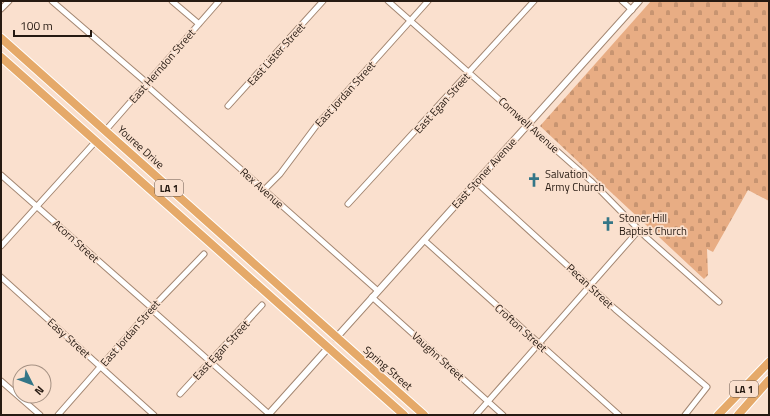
<svg xmlns="http://www.w3.org/2000/svg" width="770" height="416" viewBox="0 0 770 416" font-family="'Titillium Web',sans-serif">
	<style>
		.cemetery { fill: url(#cemetery-stones) }
		.lines { fill: none; stroke-linecap: round; stroke-linejoin: round }
		.minor-casing { stroke: #a38671; stroke-width: 7 }
		.tertiary-casing { stroke: #a38671; stroke-width: 8 }
		.primary-casing { stroke: #fff; stroke-width: 10 }
		.minor { stroke: #fff; stroke-width: 5 }
		.tertiary { stroke: #fff; stroke-width: 6 }
		.primary { stroke: #e5a969; stroke-width: 8 }
		.labels { text-anchor: middle; stroke-width: 3.5; stroke-linejoin: round; paint-order: stroke }
		.shield { fill: #fae0ce; stroke: #66554a; stroke-width: 1 }
		.shield-label { font-size: 10px; font-weight: bold; fill: #261a12 }
		.street-label { font-size: 11px; fill: #261a12; stroke: #fae0ce }
		.poi-label { font-size: 11px; fill: #261a12; stroke: #fae0ce; text-anchor: start }
	</style>
	<defs>
		<pattern id="cemetery-stones" width="16" height="16" patternUnits="userSpaceOnUse"><rect width="16" height="16" fill="#e8ad84"/><path d="M2 7V4a2 2 0 0 1 4 0v3zM10 15v-3a2 2 0 0 1 4 0v3z" fill="#c79471"/></pattern>
	</defs>
	<rect width="100%" height="100%" fill="#fae0ce"/>
	<!-- cemetery -->
	<path class="cemetery" d="M651,1H769V201L748,190L713,252L707,249L708,275L704,279L540,126Z"/>
	<g class="lines">
		<defs>
			<path id="minor" d="M52,1L147,83
				M172,1L199,24
				M388,1L591,181L647,238L719,302
				M622,1L632,10
				M1,9L9,1
				M146,85L378,291
				M228,106L323,1
				M105,131L219,1
				M1,175L152,308
				M476,182L615,309L707,387L685,415
				M264,190L280,174L316,126L428,1
				M348,204L534,1
				M424,240L619,415
				M1,246L96,141
				M1,277L154,415
				M372,297L503,415
				M151,309L269,414
				M1,381L40,415
				M180,394L262,305
				M58,415L152,308L204,254
				M476,415L639,230"/>
			<path id="tertiary" d="M336,338L639,1
				M268,415L328,348"/>
			<path id="primary" d="M1,38L424,415
				M1,57L404,415
				M718,415L769,362
				M738,415L769,380"/>
		</defs>
		<!-- minor casing -->
		<use href="#minor" class="minor-casing"/>
		<!-- tertiary casing -->
		<use href="#tertiary" class="tertiary-casing"/>
		<!-- primary casing -->
		<use href="#primary" class="primary-casing"/>
		<!-- minor -->
		<use href="#minor" class="minor"/>
		<!-- tertiary -->
		<use href="#tertiary" class="tertiary"/>
		<!-- primary -->
		<use href="#primary" class="primary"/>
	</g>
	<!-- icons -->
	<defs>
		<symbol id="church-bare" viewBox="-9 -9 18 18"><path d="M-1.2-6h2.4v3.5h3.3v2.4h-3.3V6h-2.4V-.1h-3.3v-2.4h3.3Z" fill="#347687" stroke="#fae0ce" stroke-width="2.5" paint-order="stroke"/></symbol>
	</defs>
	<g fill-rule="evenodd">
		<use href="#church-bare" x="524" y="170" width="20" height="20"/>
		<use href="#church-bare" x="598" y="214" width="20" height="20"/>
	</g>
	<g class="labels">
		<!-- shield labels -->
		<g class="shield">
			<rect x="155" y="180" width="28" height="16" rx="3"/>
			<rect x="730" y="381" width="28" height="16" rx="3"/>
		</g>
		<g class="shield-label">
			<text x="169" y="192">LA 1</text>
			<text x="744" y="393">LA 1</text>
		</g>
		<!-- street labels -->
		<g class="street-label">
			<text transform="translate(276 54) rotate(-48)" y="4">East Lister Street</text>
			<text transform="translate(162 66) rotate(-49)" y="4">East Herndon Street</text>
			<text transform="translate(345 94) rotate(-48)" y="4">East Jordan Street</text>
			<text transform="translate(442 103) rotate(-48)" y="4">East Egan Street</text>
			<text transform="translate(529 125) rotate(42)" y="4">Cornwell Avenue</text>
			<text transform="translate(141 147) rotate(42)" y="4">Youree Drive</text>
			<text transform="translate(484 173) rotate(-48)" y="4">East Stoner Avenue</text>
			<text transform="translate(262 188) rotate(42)" y="4">Rex Avenue</text>
			<text transform="translate(76 241) rotate(42)" y="4">Acorn Street</text>
			<text transform="translate(590 286) rotate(43)" y="4">Pecan Street</text>
			<text transform="translate(521 328) rotate(42)" y="4">Crofton Street</text>
			<text transform="translate(130 333) rotate(-49)" y="4">East Jordan Street</text>
			<text transform="translate(69 338) rotate(42)" y="4">Easy Street</text>
			<text transform="translate(221 350) rotate(-47)" y="4">East Egan Street</text>
			<text transform="translate(438 356) rotate(42)" y="4">Vaughn Street</text>
			<text transform="translate(388 368) rotate(41)" y="4">Spring Street</text>
		</g>
		<!-- poi labels -->
		<g class="poi-label">
			<text x="545" y="178">Salvation<tspan x="545" dy="13">Army Church</tspan></text>
			<text x="619" y="222">Stoner Hill<tspan x="619" dy="13">Baptist Church</tspan></text>
		</g>
	</g>
	<!-- border -->
	<rect width="770" height="416" fill="none" stroke="#261a12" stroke-width="4"/>
	<!-- north arrow -->
	<g transform="translate(32 384) rotate(132)"><circle r="19" fill="#fae0ce" stroke="#a59183"/>
	<path d="M0-3L7 15L0 10L-7 15Z" fill="#347687"/>
	<text y="-6" font-size="11" font-weight="bold" text-anchor="middle" fill="#261a12">N</text>
	</g>
	<!-- scale -->
	<path d="M14 30v6h77v-6" fill="none" stroke="#261a12" stroke-width="2"/>
	<text x="20" y="30" font-size="12" fill="#261a12" stroke="#fae0ce" stroke-width="3" paint-order="stroke">100 m</text>
</svg>
